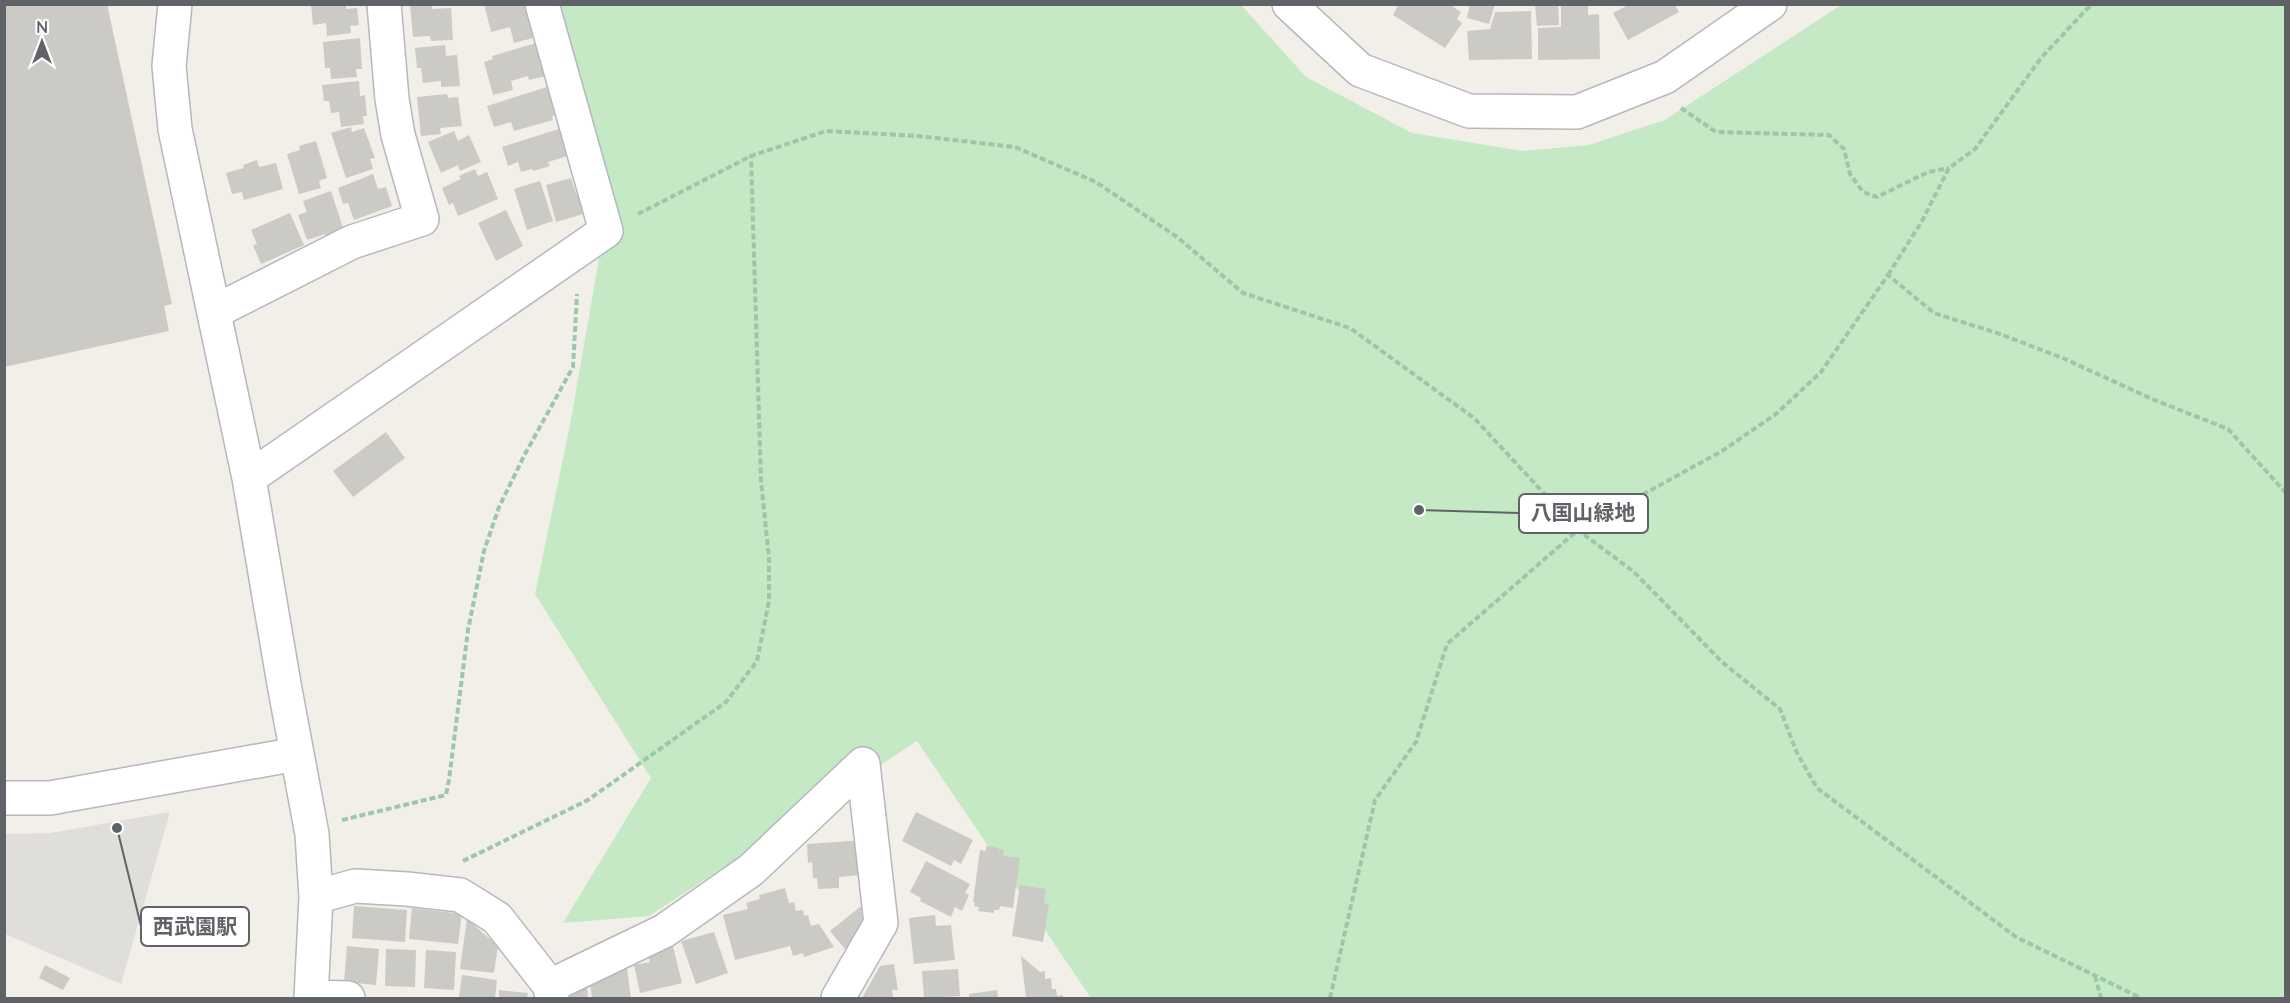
<svg xmlns="http://www.w3.org/2000/svg" width="2290" height="1003" viewBox="0 0 2290 1003" font-family="Quicksand,'Noto Sans JP',sans-serif">
	<style>
		.industrial { fill: #e0deda }
		.green { fill: #c5e8c5 }
		.building { fill: #cccac5 }
		.lines { fill: none; stroke-linecap: round; stroke-linejoin: round }
		.minor-casing { stroke: #b5b8bc; stroke-width: 36 }
		.path { stroke: #9cc7a9; stroke-width: 4; stroke-dasharray: 6 3; stroke-linecap: butt }
		.minor { stroke: #fff; stroke-width: 33 }
		.leader { fill: none; stroke: #5f6368; stroke-width: 2 }
		.callout-dot { fill: #5f6368; stroke: #fff; stroke-width: 2 }
		.callout { fill: #fff; stroke: #5f6368; stroke-width: 2 }
		.callout-label { font-size: 21px; text-anchor: middle; font-weight: bold; fill: #5f6368 }
	</style>
	<rect width="100%" height="100%" fill="#f1efe8"/>
	<!-- industrial -->
	<path class="industrial" d="M170,812L121,984L5,934V834L50,833Z"/>
	<!-- green -->
	<path class="green" d="M557,5H1241L1306,77L1412,133L1523,151L1589,145L1665,120L1841,5H2285V998H1091L917,741L649,916L563,923L651,778L535,594L570,425L609,202Z"/>
	<!-- building -->
	<path class="building" d="M4,4H107L172,304L164,306L169,331L4,367Z
		M311,4H346V9L357,8L359,25L350,26L351,33L327,36L326,23L313,25Z
		M410,4H432V9L451,8L453,40L431,41L430,36L413,37Z
		M484,4H524L533,38L514,43L510,27L491,32Z
		M1399,4H1449L1461,12L1457,19L1462,23L1445,48L1393,15Z
		M1470,4H1495L1489,24L1467,18Z
		M1535,4H1558L1559,25L1537,26Z
		M1630,4H1674L1679,12L1628,40L1613,13Z
		M1561,5H1588V15L1599,14L1600,59L1538,60V28L1561,27Z
		M1531,11L1532,59L1469,60L1467,31L1490,29L1495,12Z
		M360,38L362,69H356L357,77L331,79L330,68H325L323,42Z
		M536,43L546,76L529,80L528,76L511,81L513,90L493,95L484,62L493,59L492,56Z
		M445,45L446,56L457,55L460,86L441,87V81L423,83L421,68H417L415,48Z
		M359,81L360,96L365,95L367,116H363L364,124L341,127L339,112L331,113L329,101H324L322,85Z
		M547,87L556,115L552,116L553,120L514,131L511,122L494,127L487,106Z
		M447,94L448,98L458,97L462,126L440,128L441,134L421,136L417,97Z
		M351,127L352,132L364,128L375,158L370,159L373,169L346,178L331,133Z
		M562,128L571,155L548,162L550,166L533,171L532,169L521,172L518,162L508,166L502,147Z
		M454,131L458,141L469,135L481,162L460,171L458,165L441,173L428,142Z
		M316,141L327,178L319,181L321,188L299,194L287,154L300,150L299,146Z
		M257,160L259,167L276,163L283,189L244,200L242,192L232,194L226,173L244,168L243,165Z
		M475,169L478,176L487,172L498,199L458,216L453,203L449,205L442,188L461,179L459,176Z
		M373,174L378,189L386,187L392,206L354,220L348,203L343,204L338,188Z
		M571,178L576,194L581,193L587,213L556,222L546,185Z
		M540,181L553,221L527,230L514,189Z
		M331,191L344,231L325,237V234L307,240L298,215L307,212L303,201Z
		M506,210L523,246L496,261L478,223Z
		M290,213L304,245L261,264L253,245L257,244L251,230Z
		M386,432L405,458L353,497L333,471Z
		M916,812L973,840L961,864L954,860L951,866L902,841Z
		M865,840L867,874L839,877V888L818,889L817,878H813L812,862L808,863L807,844Z
		M986,846L999,848V850H1004L1003,856L1020,858L1013,908L1000,906L999,910H994V913L978,911L979,907L974,906L975,902H973L980,850L986,851Z
		M926,861L970,884L965,893L969,895L962,911L955,907L951,917L920,901L921,898L910,892Z
		M1020,885L1046,889L1044,904H1049L1043,942L1012,936Z
		M785,888L789,903L794,902L796,911L803,910L804,916L808,915L811,926L819,924L834,947L804,957L803,953L793,956L790,946L735,960L723,915L748,909L746,903L760,899L759,895Z
		M865,903L872,926L845,949L830,931Z
		M354,906L407,910L405,942L352,938Z
		M412,908L462,914L458,944L409,939Z
		M935,915L936,926L951,925L955,960L914,964L909,918Z
		M467,919L498,946L494,973L460,969Z
		M714,932L728,973L696,984L681,941Z
		M672,942L682,983L640,993L634,965L650,962L646,948Z
		M347,946L379,949L376,985L344,982Z
		M386,949L416,950L415,987L385,986Z
		M426,950L456,952L454,990L424,988Z
		M1021,956L1040,972L1045,971V979L1051,978L1052,989H1056L1057,996L1063,995V998H1026Z
		M894,964L898,990H892L893,998H862L880,966Z
		M45,965L70,978L63,990L39,978Z
		M627,969L631,998H592L589,975Z
		M958,969L960,996L924,998L922,971Z
		M462,975L497,980L495,998H459Z
		M587,985L588,998H569L568,987Z
		M499,990L528,993L527,998H499Z
		M997,990L998,998H969V994Z"/>
	<g class="lines">
		<defs>
			<path id="minor" d="M175,4L169,66L175,129L249,478L284,684L312,834L316,897L311,998
				M1289,4L1360,70L1469,111L1577,112L1665,77L1770,4
				M214,312L352,242L422,219L398,135L392,99L384,4
				M249,478L606,231L542,4
				M4,798H50L297,754
				M316,897L355,886L407,889L460,895L497,918L550,986L552,998
				M550,986L664,931L751,870L863,764L881,923L838,998
				M311,997L348,998"/>
		</defs>
		<!-- minor casing -->
		<use href="#minor" class="minor-casing"/>
		<!-- path -->
		<path class="path" d="M1681,108L1716,132L1829,135L1844,149L1850,174L1863,192L1877,197L1928,172L1949,168
			M638,214L751,156L826,131L918,136L1015,147L1096,182L1177,237L1243,293L1350,328L1474,418L1578,530L1722,451L1776,414L1821,372L1888,275L1934,313L2000,334L2065,359L2152,399L2228,429L2286,493
			M1888,275L1922,221L1949,168L1975,149L2041,58L2087,9L2094,4
			M342,820L446,795L449,780L468,630L484,551L499,507L525,454L573,367L577,294
			M463,861L588,800L726,702L757,661L769,601V558L761,481L751,156
			M2095,976L2101,998
			M1330,998L1375,800L1416,742L1447,644L1578,530L1634,572L1722,662L1780,709L1797,753L1817,788L2016,937L2141,998"/>
		<!-- minor -->
		<use href="#minor" class="minor"/>
	</g>
	<!-- callouts -->
	<path class="leader" d="M1419 510L1519 513M117 828L141 926"/>
	<g class="callout-dot">
		<circle cx="1419" cy="510" r="6"/>
		<circle cx="117" cy="828" r="6"/>
	</g>
	<g class="callout">
		<rect x="1519" y="494" width="129" height="39" rx="6"/>
		<rect x="141" y="907" width="108" height="39" rx="6"/>
	</g>
	<g class="callout-label">
		<text x="1583" y="520">八国山緑地</text>
		<text x="195" y="934">西武園駅</text>
	</g>
	<!-- border -->
	<rect width="2290" height="1003" fill="none" stroke="#5f6368" stroke-width="12"/>
	<!-- north arrow -->
	<g transform="translate(42 42)" stroke="#ffffff" stroke-width="4.5" paint-order="stroke">
	<path d="M0-4.5L10 22L0 15L-10 22Z" fill="#5f6368"/>
	<text y="-9" font-size="16" font-weight="bold" text-anchor="middle" fill="#5f6368">N</text>
	</g>
</svg>
